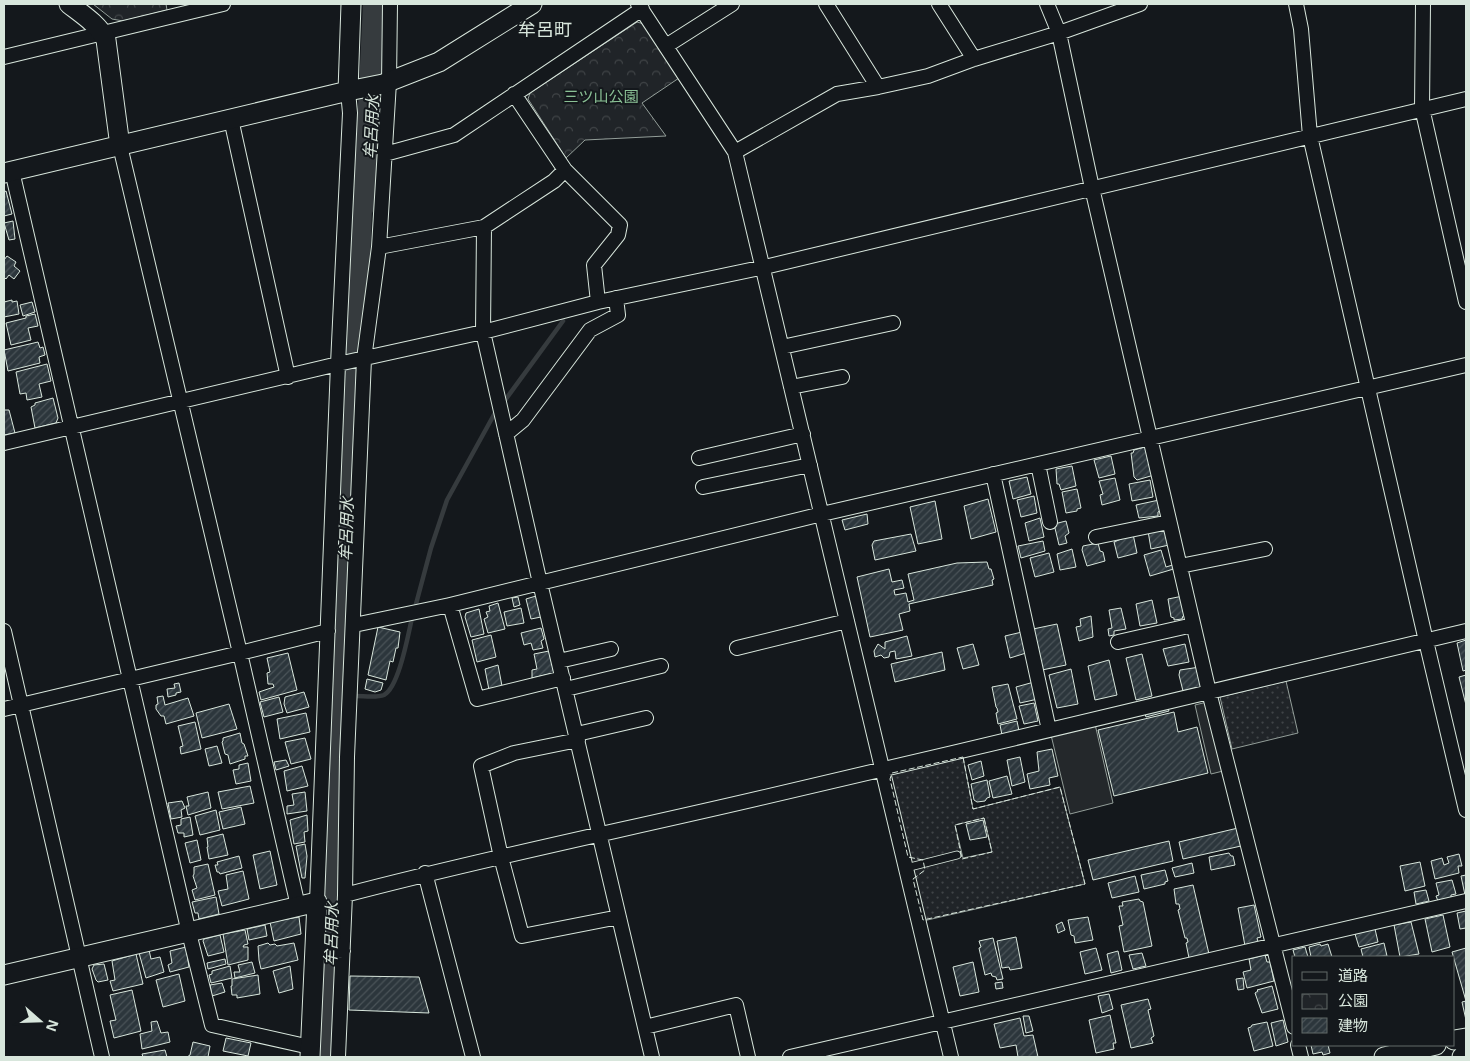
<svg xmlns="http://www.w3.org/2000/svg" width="1470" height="1061" viewBox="0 0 1470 1061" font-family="'Open Sans','Noto Sans JP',sans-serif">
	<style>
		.grass { fill: url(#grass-dots); stroke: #939e99; fill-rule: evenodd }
		.park { fill: url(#park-crowns); stroke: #939e99 }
		.parking { fill: #24282b; stroke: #939e99 }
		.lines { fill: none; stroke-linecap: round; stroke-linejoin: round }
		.stream { stroke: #363b3e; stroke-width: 4.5 }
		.river { stroke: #363b3e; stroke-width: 28 }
		.building { fill: url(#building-hatch); stroke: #d8e6dc }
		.lane-casing { stroke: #d8e6dc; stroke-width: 9 }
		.street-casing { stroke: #d8e6dc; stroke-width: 16 }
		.secondary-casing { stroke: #d8e6dc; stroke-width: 21 }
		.lane { stroke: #14181c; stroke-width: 7 }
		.street { stroke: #14181c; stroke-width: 14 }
		.secondary { stroke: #14181c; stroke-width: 19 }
		.fence { stroke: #d8e6dc; stroke-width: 1; stroke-dasharray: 6 2.5; stroke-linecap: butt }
		.labels { text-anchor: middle; stroke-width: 4; stroke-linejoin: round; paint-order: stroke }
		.park-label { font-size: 15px; fill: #8ac095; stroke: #14181c }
		.water-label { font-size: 16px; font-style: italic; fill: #d8e6dc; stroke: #14181c }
		.quarter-label { font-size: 18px; fill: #d8e6dc; stroke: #14181c }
	</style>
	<defs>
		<pattern id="grass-dots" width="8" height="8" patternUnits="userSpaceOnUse" patternTransform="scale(1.25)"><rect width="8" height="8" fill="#202428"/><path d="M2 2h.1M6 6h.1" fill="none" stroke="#404447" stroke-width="1.8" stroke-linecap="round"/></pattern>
		<pattern id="park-crowns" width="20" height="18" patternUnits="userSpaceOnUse" patternTransform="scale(1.25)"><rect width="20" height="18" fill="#202428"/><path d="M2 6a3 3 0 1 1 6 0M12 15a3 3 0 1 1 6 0" fill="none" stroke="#404447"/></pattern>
		<pattern id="building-hatch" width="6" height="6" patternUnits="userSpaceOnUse" patternTransform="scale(1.25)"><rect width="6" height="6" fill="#2c363c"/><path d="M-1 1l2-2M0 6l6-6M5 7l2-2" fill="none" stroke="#4a5358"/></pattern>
	</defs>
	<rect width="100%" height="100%" fill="#14181c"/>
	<!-- grass -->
	<path class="grass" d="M1286,681L1298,733L1232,749L1220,697Z
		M963,757L973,809L1060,787L1085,884L923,921L889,778L892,773ZM984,818L992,852L963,858L955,825Z"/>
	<!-- park -->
	<path class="park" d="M93,4H166L167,10L123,21L112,19Z
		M637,22L644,24L679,78L642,103L666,136L585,140L566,158L528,99L530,93Z"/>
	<!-- parking -->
	<path class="parking" d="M1207,702L1223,771L1211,774L1195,705Z
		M1095,724L1113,803L1070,814L1051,735Z"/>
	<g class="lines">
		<!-- stream -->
		<path class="stream" d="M503,403L563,321
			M416,604L431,548L447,500L496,411
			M356,696C364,696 377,698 384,695C399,687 408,635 412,618"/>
		<!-- river -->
		<path class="river" d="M327,1057L358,210L368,189L377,4"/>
	</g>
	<!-- building -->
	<path class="building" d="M6,191L12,214L4,216V192Z
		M13,221L15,239L9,240L4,223Z
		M7,256L16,262L14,266L20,271L14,279L9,275L6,279L4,277V260Z
		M12,300V302L17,301L19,314L4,317V302Z
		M32,302L35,312L23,316L20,305Z
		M35,314L38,326L28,328L31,340L11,345L6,323L26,318V316Z
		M38,342L40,348L43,347L45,355L39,357L40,363L8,371L4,350Z
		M47,364L51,381L39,384L42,397L27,400L26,393L20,394L16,372Z
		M53,398L58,418L56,423L35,428L31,407L35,405V403Z
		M4,410H9L15,433L4,435Z
		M1145,447L1148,450L1154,475L1137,480L1134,477L1131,453H1133L1134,450Z
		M1111,456L1115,474L1099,478L1094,460Z
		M1072,466L1076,486L1061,490L1059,484H1057L1056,469Z
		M1027,477L1031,494L1013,499L1009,481Z
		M1115,478L1120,500L1102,505L1100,495L1103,494L1099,481Z
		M1150,480L1153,497L1132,501L1129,484Z
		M1077,489L1081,508L1077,509V511L1066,513L1062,492Z
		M1034,496L1037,513L1021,517L1017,500Z
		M988,499L996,532L971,539L964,506Z
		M1159,500L1161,510L1158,512V516L1139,518L1136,505Z
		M935,501L942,539L918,544L910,507Z
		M867,514L868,524L845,530L842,520Z
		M1040,518L1044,537L1029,541L1025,523Z
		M1066,521L1069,533L1065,536L1067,543L1059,545L1054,524Z
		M1168,529L1169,545L1151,549L1148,531Z
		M911,534L916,551L875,560L872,545L874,541Z
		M1133,534L1137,553L1118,558L1114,542Z
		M1043,541L1045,551L1021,558L1018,546Z
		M1098,543L1100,551L1103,552L1105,561L1087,566L1082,550L1083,546Z
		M1072,549L1076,567L1060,570L1057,554Z
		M1161,550L1166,567L1176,564L1177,568L1150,576L1144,555Z
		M1049,553L1054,572L1035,577L1030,558Z
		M987,562L989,569H991L994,579L992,580L993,585L909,604L910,611L899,614L903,630L870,637L857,577L889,569L892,582L902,580L904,588L894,590L895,595L906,593L908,602L914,600L908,574L957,563Z
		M536,596L541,617L531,619L526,599Z
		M1183,596L1186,614L1183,616L1182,619L1174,620V618L1171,617L1168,599Z
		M518,597L520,605L514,607L512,598Z
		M1152,600L1157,623L1140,626L1136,604Z
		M498,603L505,629L488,633L484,619L488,617L486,612L490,611L489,606Z
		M521,608L524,623L507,626L504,612Z
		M1121,608L1126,629L1114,631V635L1109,636L1108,629L1112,628L1109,610Z
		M479,609L484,634L471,637L465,617L466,613Z
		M1091,616L1093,637L1079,641L1076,627L1081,626L1080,619Z
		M1057,624L1066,665L1042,670L1033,629Z
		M378,627L400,632L398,648H396L393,662L390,661L386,680L368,675Z
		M541,628L544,639L541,641L543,648L533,650L531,643L524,645L521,633Z
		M1022,632L1026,653L1010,658L1005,636Z
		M491,635L496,657L477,662L472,640Z
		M907,636L912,656L896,659L895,651L890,652L889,657L884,658L881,655L875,657L874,651L878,644L885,649V642Z
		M1466,640V670L1463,671L1457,643Z
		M973,644L979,665L963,669L957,648Z
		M1185,644L1189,662L1168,666L1163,649Z
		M549,651L554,673L532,678V670L537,669L534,654Z
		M942,652L945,670L895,682L891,664Z
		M288,653L297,690L261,700L259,692L274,687L273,684H268L267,673L270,672L267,658Z
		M1142,654L1152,696L1136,700L1126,658Z
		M1109,660L1117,695L1095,700L1088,666Z
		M498,665L502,686L489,690L485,669Z
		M1200,667L1204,686L1183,691L1179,675L1180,670Z
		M1071,669L1078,704L1057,708L1049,675Z
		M1466,675V705L1459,677Z
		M367,679L383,683L381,690L375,692L365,689Z
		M1034,682L1038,699L1020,703L1016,687Z
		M179,683L181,692L176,693V695L168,697L167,689L175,688L174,684Z
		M1008,684L1017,719L998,724L996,713L998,712L997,708L996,707L992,687Z
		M304,692L309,707L287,713L284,704L285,697Z
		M163,696L165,705L188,698L194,716L166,724L164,716H161L156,709V705L158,704L157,697Z
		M279,697L283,712L264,717L260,702Z
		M1034,703L1038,721L1024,724L1019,706Z
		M229,704L237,729L202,738L196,713Z
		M1168,708L1169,711L1146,717L1145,714Z
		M1174,712L1178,732L1197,727L1208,773L1114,796L1098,730Z
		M306,713L310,732L280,739L277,719Z
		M1017,721L1019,731L1002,735L1000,725Z
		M195,722L201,749L181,754L180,747L183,746L178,726Z
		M240,733L242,743L244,744L248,756H245V759L230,764L228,755L225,754L222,742L223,741V738Z
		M305,738L311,759L291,764L285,742Z
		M217,746L222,763L209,766L205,749Z
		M1052,749L1058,776L1049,778L1050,785L1030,789L1027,774L1039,771L1037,752Z
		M1020,757L1025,782L1012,786L1007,760Z
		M286,760L289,766L276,770L274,762Z
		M981,761L984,776L972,780L968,765Z
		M248,763L251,781L236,784L233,770L239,769V765Z
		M302,766L308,786L287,791L284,771Z
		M1007,776L1012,794L993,798L989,781Z
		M987,780L990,797L987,798L985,801L977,802L974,800L971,784Z
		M250,786L254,803L222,809L218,792Z
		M208,792L211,808L188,815L186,806H189L187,797Z
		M305,792L307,811L287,814V806L294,805L292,794Z
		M182,801L185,808L181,810L182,817L171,819L168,803Z
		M241,807L245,824L223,829L219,812Z
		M216,810L220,830L200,835L195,816Z
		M307,815L308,831L304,832L305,842L294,844L290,820Z
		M190,817L193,835L184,837V833H178L176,826L181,825V819Z
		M983,820L987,837L970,840L966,824Z
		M1238,828L1241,846L1183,859L1179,842Z
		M223,834L228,855L209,859L207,847H208L207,838Z
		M197,840L201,860L190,863L185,843Z
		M1169,841L1173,861L1093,880L1088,860Z
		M305,844L307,856L305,878H302L296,846Z
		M270,851L277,885L260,889L253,855Z
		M1229,853L1231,856H1233L1235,865L1211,870L1209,857Z
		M1459,854L1462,866H1458L1459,873L1435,879L1431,861L1442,858L1444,865L1449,863L1447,857Z
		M239,856L242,868L220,874L219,872H217L215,865H218L217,862Z
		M1420,862L1425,886L1405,891L1400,866Z
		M1192,863L1194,873L1175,877L1172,868Z
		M208,864L215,895L195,900L192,890L197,888L193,876L194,874V867Z
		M1165,870L1168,881L1165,882V884L1144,889L1141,875Z
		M243,871L249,899L222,906L218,891L228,889L226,875Z
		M1466,875V895H1465L1461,876Z
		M1135,876L1139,892L1112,898L1108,883Z
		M1452,880L1456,894L1451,895V898L1438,901L1436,896L1439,895L1436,883Z
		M1193,885L1209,954L1189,958L1186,943L1188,942L1187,938H1185L1178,910L1180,909L1179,904H1176L1174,889Z
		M1426,890L1429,901L1416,904L1414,892Z
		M216,897L219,914L199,919L198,913H195L192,902Z
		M1139,899L1140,901L1143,902L1152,946L1124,952L1119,926L1123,925L1119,906H1123L1122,902Z
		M1254,905L1261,937L1257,938L1258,942L1245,946L1238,908Z
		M1466,911V928L1460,929L1457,913Z
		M1443,915L1450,947L1432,952L1425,919Z
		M299,917L301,934L274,941L270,922Z
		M1088,917L1093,940L1075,943L1074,936L1071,935L1068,920Z
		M1062,922L1065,930L1058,933L1056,925Z
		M1411,922L1419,954L1400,957L1394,925Z
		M265,925L267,936L249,940L247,929Z
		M1375,929L1378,942L1359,947L1355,934Z
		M245,930L248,944L244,945L243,947H248V960L228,965L223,934Z
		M220,935L224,952L208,956L203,941L204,939Z
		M1016,937L1022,968L1010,970L1009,967L1002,968L997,941Z
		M993,938L1003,979L997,980L996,977L992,976L991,973L985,975L979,948L981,947L979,941Z
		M268,943L270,945L275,944L277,946L294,943L298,960L261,969L259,960L258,946Z
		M1384,943L1387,956L1363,957L1361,949Z
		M1320,944L1321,946L1328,944L1332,957H1311L1309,947Z
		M186,947L189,967L170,972L168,965L172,963L170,951Z
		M1305,947L1308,957H1295L1293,950Z
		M1096,948L1102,970L1085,974L1080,952Z
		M1466,948V1020L1462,1002L1466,1001L1452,952Z
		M149,950L151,959L160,957L164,972L146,978L139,953Z
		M1118,951L1122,970L1111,973L1107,954Z
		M1142,953L1146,966L1133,969L1129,955Z
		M136,954L143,984L113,991L110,981L115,980L112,961Z
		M1265,955L1267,962H1270L1274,981L1247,988L1243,972L1251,970L1249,959Z
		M225,959L226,964L208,969L207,963Z
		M252,962L255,973L235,978L234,972H240L238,965Z
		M973,962L979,992L960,996L953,967Z
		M104,964L108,980L98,982L96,980L92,969L94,965Z
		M230,966L232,978L211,983L209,975L212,974V971Z
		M290,966L293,989L279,993L273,971Z
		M179,974L185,1001L163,1007L156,980Z
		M258,975L260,994L237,998V995H232L231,986H232V979Z
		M350,976L419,977L429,1013L349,1010Z
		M1243,978L1244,989L1238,990L1236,979Z
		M1002,982L1003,988L996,989L995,983Z
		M222,983L225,992L212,996L210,985Z
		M1272,986L1278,1009L1262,1013L1255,993L1258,991L1257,990Z
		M132,990L141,1031L114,1038L110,1021L116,1020L110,995Z
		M1109,994L1113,1009L1102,1013L1098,996Z
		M1148,999L1151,1009L1148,1010L1154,1036L1151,1038L1153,1043L1131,1048L1121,1005Z
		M1110,1015L1116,1043H1113L1114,1049L1096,1053L1089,1020Z
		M1023,1016H1029L1033,1031L1026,1033Z
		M1020,1018L1024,1036L1033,1035L1038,1057H1018L1016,1045L1000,1048L994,1024Z
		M1283,1020L1288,1042L1276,1046L1271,1023Z
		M157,1021L161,1033L168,1032L170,1042L142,1049L140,1034L152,1031L151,1022Z
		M1267,1022L1273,1046L1254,1051L1248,1028L1251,1027L1252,1025Z
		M226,1038L251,1043L248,1056L223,1051Z
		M193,1042L210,1046L208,1057H187L190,1055Z
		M1311,1045H1328L1330,1053L1323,1055L1322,1052L1313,1054Z
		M165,1050L167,1057H143L142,1054Z"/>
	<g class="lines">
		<defs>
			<path id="lane" d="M906,868L957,855"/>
			<path id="street" d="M638,4L735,152L951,1057
				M826,4L878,87L928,76L974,59L1059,33L1140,4
				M939,4L974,59
				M1047,4L1059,33L1092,188L1209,692L1294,1027
				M1296,4L1301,29L1310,136L1426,641L1466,810
				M1423,4L1422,108L1466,302
				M666,46L732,4
				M4,57L223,4
				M514,94L565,170L620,225L618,235L594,265L598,302
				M231,119L288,377
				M120,146L240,653L298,906
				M735,152L837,94L878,87
				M385,154L454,135L642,9
				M12,171L189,933L212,1025L310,1047
				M484,227L483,332L540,583L652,1057
				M379,247L484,227L554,181L565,170
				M782,347L893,323
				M791,387L842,377
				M506,434L523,420L590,330L618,315L616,298
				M4,443L338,364L483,332L598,302L769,266L1466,99
				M699,458L803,434
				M1038,464L1050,522
				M993,474L1049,730
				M703,487L810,465
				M1096,537L1169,522
				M1180,566L1265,549
				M450,605L477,699L563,678
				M354,625L450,605L822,514L1466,365
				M4,631L102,1057
				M1118,642L1193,625
				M737,648L847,621
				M559,661L611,649
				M566,689L661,666
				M4,709L240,653L328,631
				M577,734L646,718
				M578,740L514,753L481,766L501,857L522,936L619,917
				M425,873L473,1057
				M345,895C481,859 619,831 756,799C993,744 1230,687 1466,631
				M317,902L338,364L350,113L348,91
				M314,949L343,951
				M645,1027L736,1005L748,1057
				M1298,1045L1301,1057
				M338,1057L345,895L347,757L364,359L379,247L389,82L390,4
				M790,1057L1466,901"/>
			<path id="secondary" d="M69,4C82,14 99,25 106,40L120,146
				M351,4L348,91L383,84L439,62L532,4
				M4,173L348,91
				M4,975L317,902L310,1057
				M1454,1040L1466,1038
				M1384,1057L1436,1045
				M1462,1057L1466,1056"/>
		</defs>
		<!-- lane casing -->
		<use href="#lane" class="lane-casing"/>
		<!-- street casing -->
		<use href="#street" class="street-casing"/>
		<!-- secondary casing -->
		<use href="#secondary" class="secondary-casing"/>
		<!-- lane -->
		<use href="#lane" class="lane"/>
		<!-- street -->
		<use href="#street" class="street"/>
		<!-- secondary -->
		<use href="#secondary" class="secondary"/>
		<!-- fence -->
		<path class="fence" d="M963,757L973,809L1060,787L1085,884L923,920L913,879L925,870L923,860L908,857L890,779L892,773Z
			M984,818L992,852L962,859L955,825Z"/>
	</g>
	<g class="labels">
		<!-- park labels -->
		<g class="park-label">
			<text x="601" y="102">三ツ山公園</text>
		</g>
		<!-- water labels -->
		<g class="water-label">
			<text transform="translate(371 127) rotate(-87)" y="6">牟呂用水</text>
			<text transform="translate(346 529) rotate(-88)" y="6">牟呂用水</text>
			<text transform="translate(331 934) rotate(-88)" y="6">牟呂用水</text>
		</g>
		<!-- quarter labels -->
		<g class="quarter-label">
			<text x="545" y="36">牟呂町</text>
		</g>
	</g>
	<!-- border -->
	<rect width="1470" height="1061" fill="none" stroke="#d8e6dc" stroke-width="10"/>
	<!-- legend -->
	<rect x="1292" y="956" width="162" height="90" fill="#14181c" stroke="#626a69"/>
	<rect x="1302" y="972" width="25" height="8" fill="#14181c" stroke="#626a69"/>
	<text x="1338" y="981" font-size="15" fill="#d8e6dc">道路</text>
	<rect x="1302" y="994" width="25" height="15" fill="url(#park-crowns)" stroke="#626a69"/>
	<text x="1338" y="1006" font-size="15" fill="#d8e6dc">公園</text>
	<rect x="1302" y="1018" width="25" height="15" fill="url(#building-hatch)" stroke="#626a69"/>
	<text x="1338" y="1031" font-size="15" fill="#d8e6dc">建物</text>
	<!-- north arrow -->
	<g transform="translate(40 1021) rotate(110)" stroke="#14181c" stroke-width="4" paint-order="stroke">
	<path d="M0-4L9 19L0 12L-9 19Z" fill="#d8e6dc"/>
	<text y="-8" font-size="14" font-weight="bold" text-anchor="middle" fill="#d8e6dc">N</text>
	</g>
</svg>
